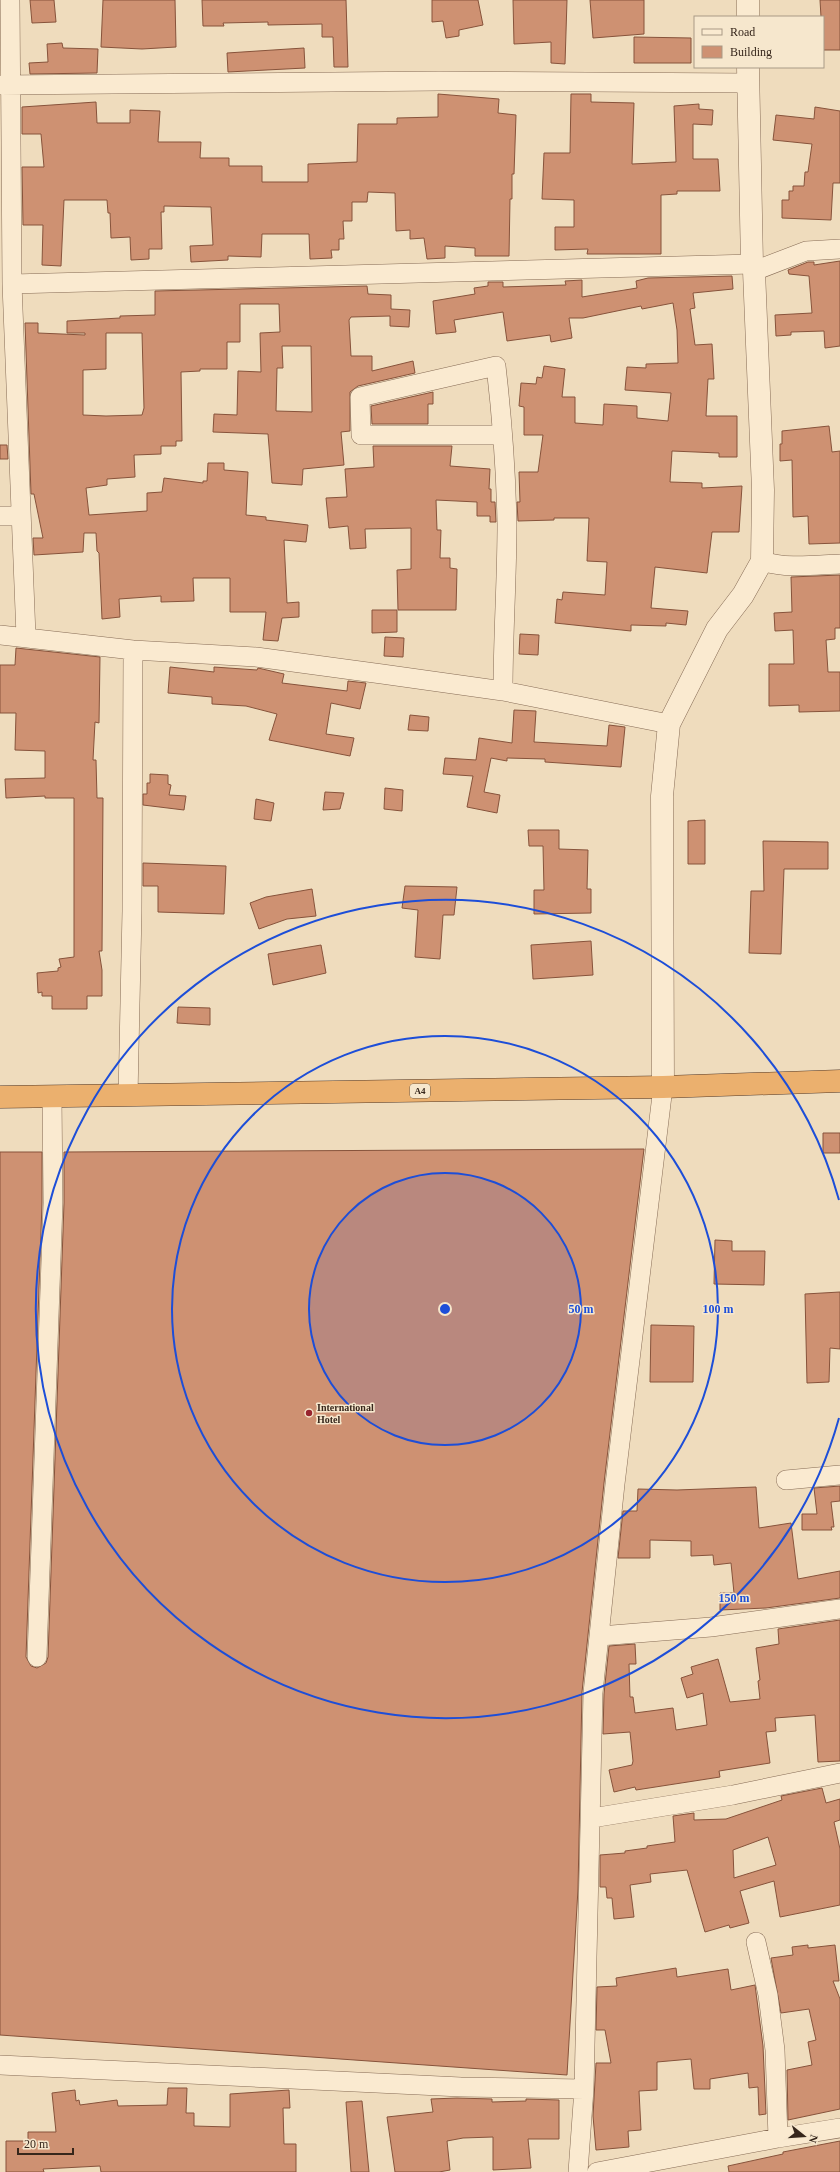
<svg xmlns="http://www.w3.org/2000/svg" width="840" height="2172" viewBox="0 0 840 2172" font-family="Georgia,serif">
	<style>
		.building { fill: #ce9172; stroke: #87533b; fill-rule: evenodd }
		.lines { fill: none; stroke-linecap: round; stroke-linejoin: round }
		.minor-casing { stroke: #876c56; stroke-width: 20 }
		.tertiary-casing { stroke: #876c56; stroke-width: 23 }
		.trunk-casing { stroke: #543b2b; stroke-width: 23 }
		.minor { stroke: #faead0; stroke-width: 19 }
		.tertiary { stroke: #faead0; stroke-width: 22 }
		.trunk { stroke: #ebb06e; stroke-width: 22 }
		.ring { fill: none; stroke: #1d4ed8; stroke-width: 2 }
		.poi-dot { fill: #97242e; stroke: #f6e7cd; stroke-width: 1.5 }
		.labels { text-anchor: middle; stroke-width: 3; stroke-linejoin: round; paint-order: stroke }
		.shield { fill: #f6e7cd; stroke: #706050; stroke-width: 1 }
		.shield-label { font-size: 9px; font-weight: bold; fill: #36261b }
		.poi-label { font-size: 10px; font-weight: bold; fill: #36261b; stroke: #f6e7cd; text-anchor: start }
		.centre { fill: #1d4ed8; stroke: #f6e7cd; stroke-width: 2 }
		.ring-label { font-size: 12px; text-anchor: middle; font-weight: bold; fill: #1d4ed8; stroke: #f6e7cd; stroke-width: 3; stroke-linejoin: round; paint-order: stroke }
	</style>
	<rect width="100%" height="100%" fill="#efdcbd"/>
	<!-- building -->
	<path class="building" d="M30,0H54L56,22L32,23Z
		M103,0H175L176,47L142,49L101,47Z
		M202,0H346L348,67H334L333,37H322V24L268,25V22L223,23L224,26H203Z
		M432,0H478L483,25L459,30V36L446,38L443,21L432,22Z
		M513,0H567L565,64L551,63V42L514,44Z
		M590,0H644V34L593,38Z
		M820,0H840V50H823V17H821Z
		M634,37L691,38V63H634Z
		M62,43L63,48L98,49L97,73L30,74L29,63L48,62L47,44Z
		M304,48L305,68L228,72L227,53Z
		M438,94L499,99L498,113L516,115L514,174H512V199H510L509,256H475V248L445,246V258L427,259L424,238L410,239V230L396,231L395,193L368,192L367,202H352V221H343L344,239H339V250H331L332,258L310,259L309,234H262L261,257L228,256V260L191,262L190,246L213,245L211,207L164,206V212H161L162,249H149V259L131,260L130,237L111,238L110,213H108L107,200H64L61,266L42,265L43,225H23L22,167H44L41,134H22V107L96,102L97,123H130V110L160,111L158,142H201L200,158H229V166H262V182H308V164L357,162L358,124H397V118L438,117Z
		M571,94H591V102L634,103L632,164L676,162L674,106L699,104V109L713,110L712,125L693,124V159H718L720,191H677V194L661,195V254H587L588,249L555,250V227H574V200L542,199L544,153H570Z
		M815,107L840,111V183H833L831,220L782,218V200H789V191H793V186H804L805,172H808L812,144L773,140L776,115L814,119Z
		M840,261V346L825,348L824,331L791,332V335L776,336L775,315L812,313L809,276L789,274L788,270L808,262H814V265Z
		M732,276L733,289L693,293L695,308L690,309L695,345L712,344L714,379H708L706,416H737V457H719V453L672,451L670,482L702,483V488L742,486L739,532H712L707,573L655,567L651,608L688,611L686,625L666,623V626L631,625V631L555,623L557,599L562,600L563,592L605,595L607,562L587,561L589,518H554V520L518,521L517,502H520L519,472H538L543,435H524V407L519,406L521,383L536,384L537,377L542,378L544,366L565,369L562,397H575V423L603,425L604,404L637,406V418L668,421L671,393L625,390L627,367L646,368V364L678,363L677,330L673,303L642,309L641,306L583,318H569L572,338L551,342L550,335L507,341L503,312L454,320L456,332L436,334L433,301L475,294L474,288L488,286V282H503V287L566,285L565,281L582,280V297L637,288L636,281L648,278Z
		M367,286L368,294L391,295V309L410,310L409,327L390,326V316L351,317L349,320L351,356H372V371L413,361L415,373L358,386L350,392V431L341,432L344,465L303,469L302,485L272,483L268,434L213,432L214,414L237,415L238,371L261,372L260,333L280,332L279,304H240V342H227V369H200V371L181,372L182,441H176V446H161V454L134,455L135,477L107,479V485L86,488L89,515L147,511V493L162,492L164,478L203,483V481H207L208,463H224V470L248,472L246,515L266,517V520L308,525L306,542L284,540L287,603L299,602V617L282,618L278,641L263,640L266,612H230V578H193L194,601L161,602V596L119,599L120,617L102,619L99,553L97,551L96,533H84L83,552L34,555L33,538H43L34,494H31L25,323H38V333L85,335V333H67V321L120,318V316L155,315V291ZM106,333H142L144,408L142,415L106,416L83,415V370L106,369ZM282,346H311L312,412L276,411L277,368H283Z
		M433,392V404H428V424H372L371,406Z
		M829,426L832,452L840,451V543L809,544L808,516L793,517L792,460L780,461V444H782V431Z
		M0,445H7L8,459H0Z
		M373,446H452L450,466L490,469L489,489H491V502H495L496,522H490V516H477V502L436,500L437,530H441L440,558H450V568L457,569L456,610H398L397,570L411,569V528L365,529L366,548L350,549L348,526L329,528L326,498L347,497L345,469L374,467Z
		M840,575V628H835V639L826,640L828,672H840V711L799,712V705L769,706V664H794L793,630L775,631L774,613L792,612L791,577Z
		M372,610H397V632L372,633Z
		M520,634L539,635L538,655L519,654Z
		M385,637L404,638L403,657L384,656Z
		M16,648L100,657L99,723L95,722L93,760H96L97,798H103L102,951H99L102,970V996H87V1009H52V996H42V992L38,993L37,973L58,971V968L61,967L59,959L74,957V798H45V796L6,798L5,779L45,778V751L15,750L16,713H0V665H15Z
		M170,667L214,672V667L257,670L258,668L284,674L282,683L347,691L348,681L366,683L360,709L331,703L326,734L354,738L350,756L269,740L277,714L246,706L212,704V697L168,693Z
		M514,710L536,711L534,742L607,746L609,725L625,727L621,767L545,762V759L507,758V761L491,758L484,792L500,795L497,813L467,807L473,776L443,774L445,758L476,760L479,738L512,743Z
		M410,715L429,717L428,731L408,730Z
		M150,774L168,775V784L171,785L169,795L186,796L184,810L143,805V794H147V783H150Z
		M385,788L403,790L402,811L384,809Z
		M325,792L344,793L340,809L323,810Z
		M256,799L274,803L271,821L254,819Z
		M705,820V864H688V821Z
		M528,830H559V849L588,850L587,889H591V913L534,914V890H544L543,846H529Z
		M763,841L828,842V869H784L781,954L749,953L751,891H764Z
		M143,863L226,866L224,914L158,912V886H143Z
		M405,886L457,887L454,915H443L440,959L415,957L418,910L402,908Z
		M312,889L316,916L287,919L259,929L250,903L266,897Z
		M591,941L593,975L533,979L531,945Z
		M321,945L326,973L273,985L268,954Z
		M178,1007L210,1008V1025L177,1023Z
		M823,1133H840V1153H823Z
		M644,1149L604,1483L582,1692L578,1889L567,2075L0,2035V1152H42V1203L26,1657L31,1666L37,1668L46,1663L48,1657L64,1203V1152Z
		M715,1240L732,1241V1251H765L764,1285L714,1284Z
		M840,1292V1349L830,1348L829,1382L807,1383L805,1294Z
		M651,1325L694,1326L693,1382H650Z
		M840,1486V1501L831,1502L834,1527H831L832,1530H802V1514H817L814,1488Z
		M756,1487L759,1528L791,1523L798,1579L840,1571V1598L766,1608L720,1610V1593H734L731,1563L714,1565L713,1555L691,1556V1541L650,1540V1558H618L623,1511H637L638,1489L677,1490Z
		M840,1620V1761L818,1762L815,1715L775,1718L776,1731L766,1732L770,1763L719,1771L720,1777L636,1790L635,1787L614,1792L609,1770L632,1765L633,1761L630,1732L603,1734L604,1694L609,1646L635,1644L636,1664H629L630,1697H633L635,1713L673,1708L676,1730L707,1725L703,1693L687,1698L681,1678L693,1674L691,1667L718,1659L730,1702L760,1699L758,1681L760,1680L756,1648L779,1644L778,1629Z
		M822,1788L826,1803L840,1799V1820L834,1822L840,1849V1905L780,1917L774,1881L740,1891L749,1923L730,1928L729,1925L705,1932L687,1870L650,1874L651,1882L630,1885L634,1917L614,1919L612,1898H607L606,1887H600V1855L625,1853V1851L647,1848V1846L675,1842L673,1816L694,1813V1820L726,1819L782,1800L781,1796ZM768,1837L776,1865L734,1878L733,1850Z
		M808,1945V1948L835,1945L839,1981H833L840,1999V2109L788,2120L787,2070L812,2065L808,2042L816,2040L809,2009L781,2013L771,1958L793,1955L792,1947Z
		M676,1968L677,1977L728,1969L731,1990L755,1985L763,2046L766,2114L759,2115L758,2087L749,2088L748,2073L710,2079V2089H694L691,2059L657,2062V2090L639,2091L641,2130L628,2131L629,2147L596,2150L593,2116L596,2063H611L605,2030H596L597,1987L617,1986L616,1978Z
		M168,2088H187L186,2113H194V2126L230,2127V2094L289,2090L290,2108H283L284,2144H296V2172H101L100,2166L43,2169L44,2172H6V2141H28V2132H56L52,2093L75,2090L76,2101L79,2100L80,2105L117,2100L118,2106L167,2105Z
		M457,2098L492,2099V2102L526,2101V2099L559,2100V2139H528L531,2168L493,2170V2137L463,2138L447,2141L450,2170L439,2172H395L387,2117L433,2112L431,2099Z
		M362,2101L369,2172H351L346,2102Z
		M840,2141V2172H729L728,2166L783,2154V2152Z"/>
	<g class="lines">
		<defs>
			<path id="minor" d="M10,0L12,284L26,636
				M0,85L439,81L749,83
				M754,271L806,251L840,249
				M12,284L752,264
				M501,435H361L360,397L496,366C502,418 506,472 507,524C507,579 503,635 503,691
				M0,516H21
				M762,561C787,569 814,565 840,564
				M0,635L133,650L256,657L382,674L503,691L669,724
				M128,1096L132,911L133,650
				M786,1480L840,1475
				M600,1636L711,1627L840,1609
				M37,1657L53,1203L52,1096
				M592,1818L733,1795L840,1773
				M756,1942L768,1995L775,2050L778,2138
				M0,2065L461,2087L584,2089
				M578,2172L584,2089L593,1693L615,1484L663,1087
				M597,2172L778,2138L840,2128"/>
			<path id="tertiary" d="M748,0V17
				M663,1087L662,796L669,724L717,629L743,595L762,561L763,490L754,271L752,264L748,67"/>
			<path id="trunk" d="M0,1097L663,1087L840,1081"/>
		</defs>
		<!-- minor casing -->
		<use href="#minor" class="minor-casing"/>
		<!-- tertiary casing -->
		<use href="#tertiary" class="tertiary-casing"/>
		<!-- trunk casing -->
		<use href="#trunk" class="trunk-casing"/>
		<!-- minor -->
		<use href="#minor" class="minor"/>
		<!-- tertiary -->
		<use href="#tertiary" class="tertiary"/>
		<!-- trunk -->
		<use href="#trunk" class="trunk"/>
	</g>
	<!-- distance rings -->
	<circle cx="445" cy="1309" r="136" fill="#1d4ed8" fill-opacity=".12"/>
	<g class="ring">
		<circle cx="445" cy="1309" r="136"/>
		<circle cx="445" cy="1309" r="273"/>
		<path d="M839 1418A409 409 0 1 1 839 1200"/>
	</g>
	<!-- markers -->
	<circle class="poi-dot" cx="309" cy="1413" r="4"/>
	<g class="labels">
		<!-- shield labels -->
		<rect class="shield" x="410" y="1084" width="20" height="14" rx="3"/>
		<g class="shield-label">
			<text x="420" y="1094">A4</text>
		</g>
		<!-- poi labels -->
		<g class="poi-label">
			<text x="317" y="1411">International<tspan x="317" dy="12">Hotel</tspan></text>
		</g>
	</g>
	<circle cx="445" cy="1309" r="6" class="centre"/>
	<g class="ring-label">
		<text x="581" y="1313">50 m</text>
		<text x="718" y="1313">100 m</text>
		<text x="734" y="1602">150 m</text>
	</g>
	<!-- legend -->
	<rect x="694" y="16" width="130" height="52" fill="#f6e7cd" stroke="#a99a86"/>
	<rect x="702" y="29" width="20" height="6" fill="#faead0" stroke="#a99a86"/>
	<text x="730" y="36" font-size="12" fill="#36261b">Road</text>
	<rect x="702" y="46" width="20" height="12" fill="#ce9172" stroke="#a99a86"/>
	<text x="730" y="56" font-size="12" fill="#36261b">Building</text>
	<!-- north arrow -->
	<g transform="translate(804 2136) rotate(107)" stroke="#f6e7cd" stroke-width="3" paint-order="stroke">
	<path d="M0-3L7 15L0 10L-7 15Z" fill="#36261b"/>
	<text y="-6" font-size="11" font-weight="bold" text-anchor="middle" fill="#36261b">N</text>
	</g>
	<!-- scale -->
	<path d="M18 2148v6h55v-6" fill="none" stroke="#36261b" stroke-width="2"/>
	<text x="24" y="2148" font-size="12" fill="#36261b" stroke="#f6e7cd" stroke-width="3" paint-order="stroke">20 m</text>
</svg>
